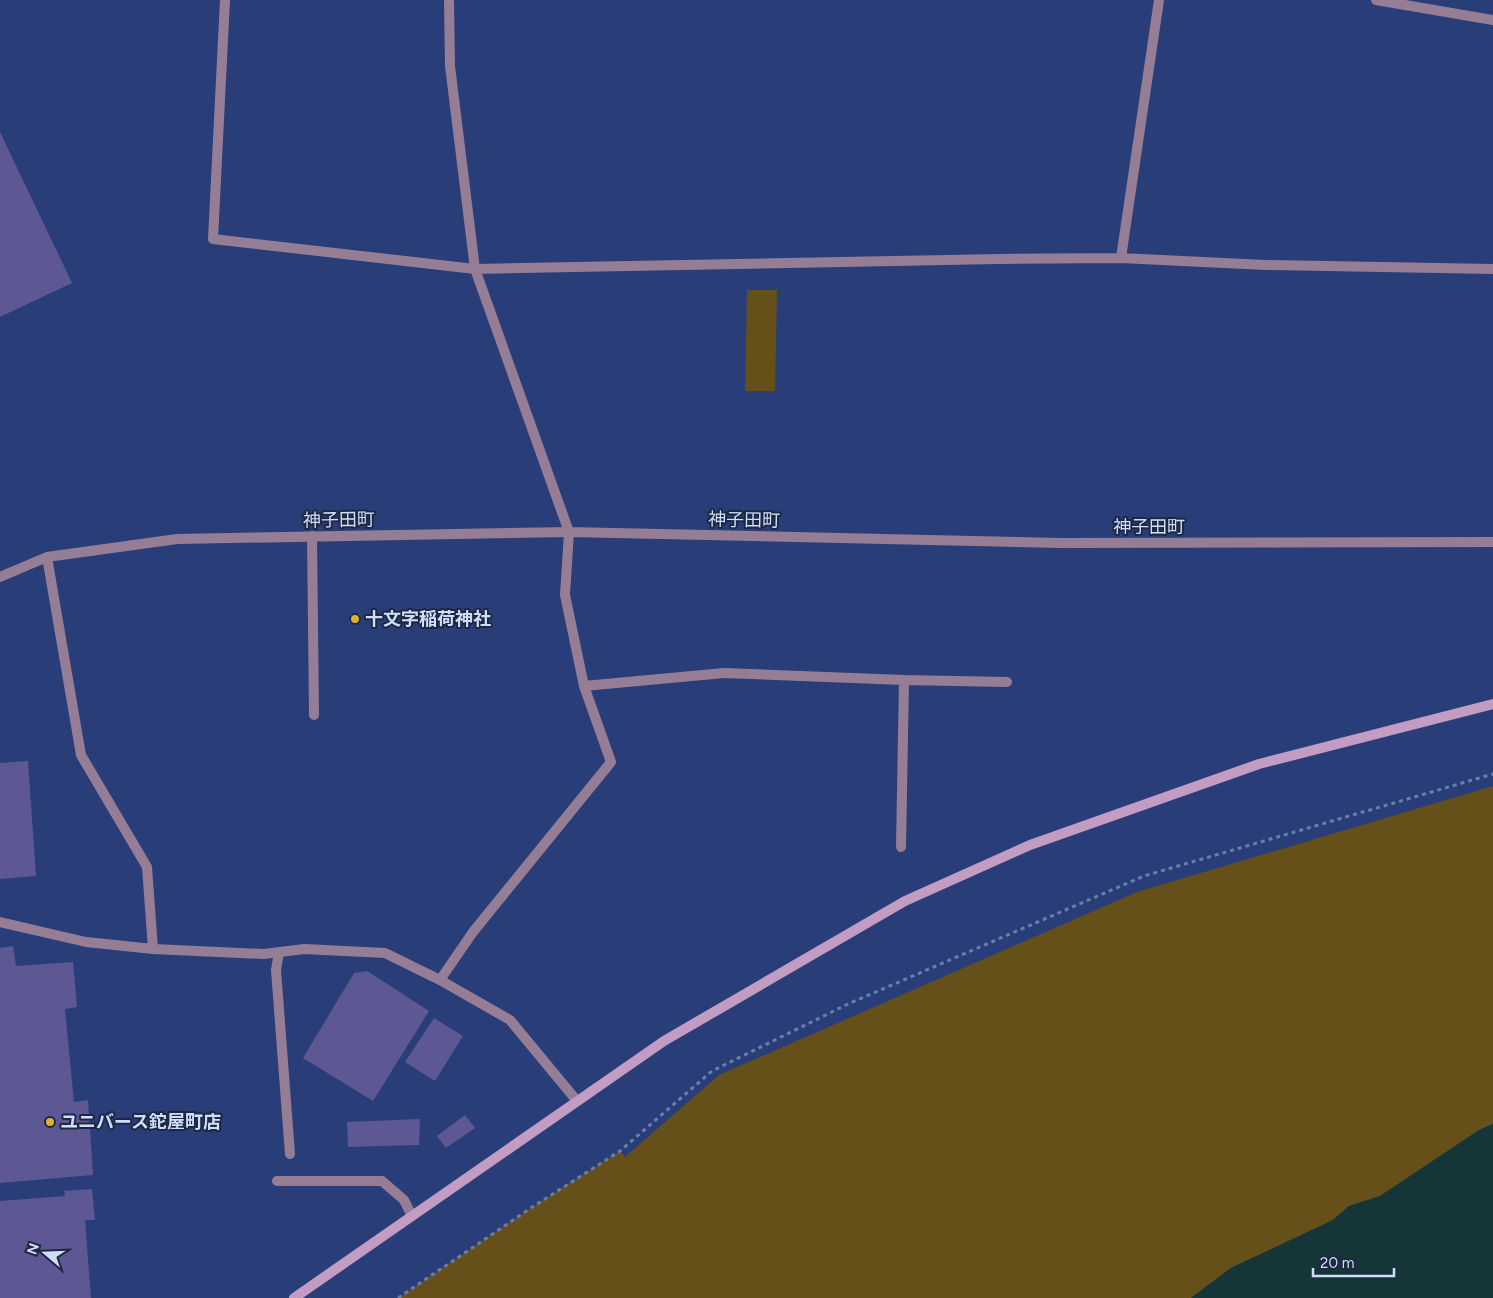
<svg xmlns="http://www.w3.org/2000/svg" width="1493" height="1298" viewBox="0 0 1493 1298" font-family="Figtree,'Noto Sans JP',sans-serif">
	<style>
		.green { fill: #665019 }
		.water { fill: #153539 }
		.building { fill: #5d5793 }
		.lines { fill: none; stroke-linecap: round; stroke-linejoin: round }
		.path { stroke: #6c7dab; stroke-width: 3; stroke-dasharray: 4 4; stroke-linecap: butt }
		.lane { stroke: #957d95; stroke-width: 10 }
		.street { stroke: #957d95; stroke-width: 10 }
		.secondary { stroke: #c39cc3; stroke-width: 10 }
		.poi-dot { fill: #e0b034; stroke: #1d2842; stroke-width: 2 }
		.labels { text-anchor: middle; stroke-width: 4; stroke-linejoin: round; paint-order: stroke }
		.street-label { font-size: 18px; fill: #d0ddf9; stroke: #1d2842 }
		.poi-label { font-size: 18px; font-weight: bold; fill: #d0ddf9; stroke: #1d2842; text-anchor: start }
	</style>
	<rect width="100%" height="100%" fill="#293e78"/>
	<!-- green -->
	<path class="green" d="M747,290H777L775,391H745Z
		M1493,786V1124L1479,1130L1380,1196L1349,1206L1333,1220L1231,1268L1191,1298H398L534,1206L620,1151L625,1157L719,1075L1137,892Z"/>
	<!-- water -->
	<path class="water" d="M1493,1124V1298H1191L1231,1268L1333,1220L1349,1206L1380,1196L1479,1130Z"/>
	<!-- building -->
	<path class="building" d="M0,132L72,283L0,317Z
		M350,614H360V623H349Z
		M28,761L36,876L0,879V763Z
		M13,946L16,966L73,962L77,1007L65,1009L74,1102L88,1100L93,1175L0,1183V948Z
		M367,971L429,1011L373,1101L303,1058L354,973Z
		M434,1018L463,1036L435,1081L405,1062Z
		M465,1115L475,1128L446,1148L437,1136Z
		M420,1119L419,1145L348,1147L347,1122Z
		M92,1189L95,1220H85L91,1298H0V1201L65,1196L64,1191Z"/>
	<g class="lines">
		<!-- path -->
		<path class="path" d="M398,1298L534,1206L620,1151L712,1071L848,1004L1144,876L1493,774"/>
		<!-- lane -->
		<path class="lane" d="M312,536L314,715
			M904,680L1007,682
			M584,686L724,673L904,680L901,847
			M279,952L276,970L290,1154
			M277,1181H382L404,1200L412,1216"/>
		<!-- street -->
		<path class="street" d="M225,0L213,239L475,269L999,259L1121,258L1265,265L1493,269
			M1376,0L1493,20
			M1121,258L1159,0
			M47,557L81,755L147,867L153,949
			M0,577L47,557L177,539L569,532L1061,543L1493,542
			M0,922L86,942L153,949L264,954L304,949L385,953L440,980L510,1020L577,1101
			M440,980L473,932L611,762L584,686L565,595L569,532L475,269L450,66L449,0"/>
		<!-- secondary -->
		<path class="secondary" d="M294,1298L664,1041L905,901L1030,845L1259,764L1493,704"/>
	</g>
	<!-- markers -->
	<g class="poi-dot">
		<circle cx="355" cy="619" r="5"/>
		<circle cx="50" cy="1122" r="5"/>
	</g>
	<g class="labels">
		<!-- street labels -->
		<g class="street-label">
			<text transform="translate(339 520) rotate(-1)" y="6">神子田町</text>
			<text transform="translate(744 520) rotate(1)" y="6">神子田町</text>
			<text x="1149" y="533">神子田町</text>
		</g>
		<!-- poi labels -->
		<g class="poi-label">
			<text x="365" y="625">十文字稲荷神社</text>
			<text x="60" y="1128">ユニバース鉈屋町店</text>
		</g>
	</g>
	<!-- north arrow -->
	<g transform="translate(45 1253) rotate(289)" stroke="#1d2842" stroke-width="4" paint-order="stroke">
	<path d="M0-4L9 19L0 12L-9 19Z" fill="#d0ddf9"/>
	<text y="-8" font-size="14" font-weight="bold" text-anchor="middle" fill="#d0ddf9">N</text>
	</g>
	<!-- scale -->
	<path d="M1313 1268v8h81v-8" fill="none" stroke="#d0ddf9" stroke-width="2.5"/>
	<text x="1320" y="1268" font-size="15" fill="#d0ddf9" stroke="#1d2842" stroke-width="4" paint-order="stroke">20 m</text>
</svg>
